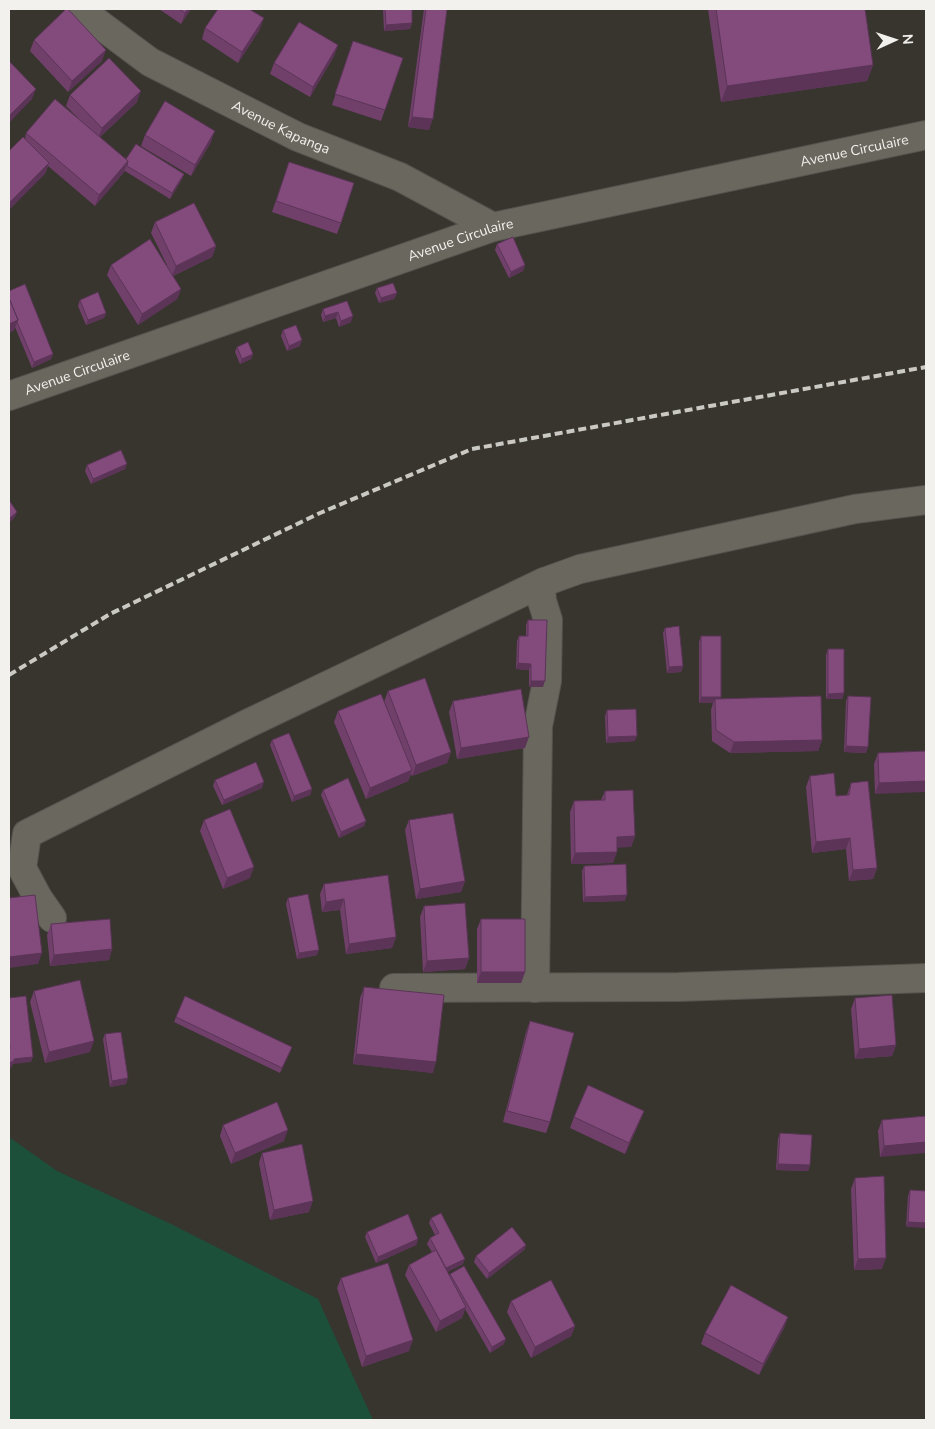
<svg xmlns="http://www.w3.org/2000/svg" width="935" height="1429" viewBox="0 0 935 1429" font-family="'Nunito Sans',sans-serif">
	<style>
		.green { fill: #1d503b }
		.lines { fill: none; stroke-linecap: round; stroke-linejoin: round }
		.minor-casing { stroke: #56534e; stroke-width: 30 }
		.minor { stroke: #6a675f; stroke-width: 28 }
		.rail { stroke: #cbc9c4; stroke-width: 4; stroke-dasharray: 8 4; stroke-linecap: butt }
		.wall { fill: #70406b }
		.shaded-wall { fill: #5b3457 }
		.building { fill: #824b7c; stroke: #5b3457 }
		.labels { text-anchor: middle; stroke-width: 4; stroke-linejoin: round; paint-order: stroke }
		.street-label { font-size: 14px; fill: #f3f1ed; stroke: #37352e }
	</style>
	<rect width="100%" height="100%" fill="#37352e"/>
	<!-- green -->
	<path class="green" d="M9,1137L57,1171L171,1224L318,1299L373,1420H9Z"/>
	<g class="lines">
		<defs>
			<g id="minor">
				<path id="s1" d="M79,9L150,62L298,137L400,177L493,227"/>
				<path id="s2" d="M9,396L493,227L926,135"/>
				<path d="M52,918L38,898L22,868L27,834L249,723L544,582"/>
				<path d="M394,988L679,987L926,978"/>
				<path d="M535,988L538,726L547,681L548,620L542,601L541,589L544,582L580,569L855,509L926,500"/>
			</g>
		</defs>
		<!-- minor casing -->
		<use href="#minor" class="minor-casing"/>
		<!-- minor -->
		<use href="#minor" class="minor"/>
		<!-- rail -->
		<path class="rail" d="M9,675L110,614L320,513L472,449L926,367"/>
	</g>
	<!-- wall -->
	<path class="wall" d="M159,9H191L181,24Z
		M383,9H412V23L410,29L384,31Z
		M424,9H447L429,130L408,127Z
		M708,9H865L873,65L867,81L721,102Z
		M205,28L260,29L238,63L202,39Z
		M34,40L102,61L68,92L30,51Z
		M338,45L334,56L310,97L270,74L274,63Z
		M349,52L403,58L381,121L332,105Z
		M70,95L137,102L100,137L126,159L184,174L182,179L170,199L125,171L95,206L48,166L45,174L25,138L26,133L78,118L66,106Z
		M145,135L211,142L191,176L141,146Z
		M289,162L341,223L337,234L272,212Z
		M155,222L216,246L212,257L173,276L181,289L177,299L138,325L107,275L111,265H167L151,233Z
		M497,244L525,265L523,271L509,278L495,250Z
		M377,288L397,293L394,299L379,303L375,293Z
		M9,291L53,354L51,359L32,368L15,327L14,330L9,333Z
		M80,300L106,313L104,318L86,325L78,306Z
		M347,301L351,322L339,327L336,318L323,322L321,315L323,309Z
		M283,330L300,346L287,351L281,336Z
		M237,347L253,354L251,359L240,364L235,352Z
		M127,464L125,469L91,484L85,471L87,465Z
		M528,620L543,687H529V670L516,669L517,641L519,636H526V625Z
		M665,628L683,666L681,672L667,673L663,633Z
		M701,636L720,699L822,740L818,751L730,753L712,741L711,710L713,703H699V642Z
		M828,649L844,693L842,699H826V655Z
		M388,691L451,752L447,763L412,776L411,774L408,781L366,799L334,722L338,711L384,702Z
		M848,696L866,753L844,752L846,701Z
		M453,701L525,748L457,759L449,712Z
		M607,710L635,741L606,743L605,716Z
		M272,740L312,789L310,795L292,802L270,745Z
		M926,751L875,794L874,764L878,753Z
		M810,776L836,796L847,795L851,783L877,868L873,879L849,881L846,849L812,853L806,787Z
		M215,780L262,788L222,805L213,786Z
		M323,790L366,821L364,826L339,838L321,795Z
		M605,791L635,836L631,847H617L613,863L571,864L570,812L574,801L601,800Z
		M204,820L250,878L223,889L200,831Z
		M409,820L465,881L461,892L416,899L405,830Z
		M584,866L625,901L583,902L582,871Z
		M324,884L396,937L392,948L346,954L340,910L322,912L320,894Z
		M288,898L317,955L297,959L286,904Z
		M424,906L469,958L465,969L423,972L420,917Z
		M481,919L525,972L521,983H477V929Z
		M51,924L112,949L109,960L50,966L47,935Z
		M364,987L433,1073L353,1064L360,998Z
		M34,991L90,1052L45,1063L30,1002Z
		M855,998L896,1045L892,1056L855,1059L851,1009Z
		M176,1017L292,1047L280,1073L174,1022Z
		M530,1021L550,1122L546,1133L503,1122L526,1032Z
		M105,1034L126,1084L110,1087L103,1039Z
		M644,1111L640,1121L625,1154L570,1128L574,1117Z
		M926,1116L880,1157L878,1131L882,1120Z
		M223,1125L284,1141L231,1164L220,1136Z
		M780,1133L810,1165L808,1171L776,1170L778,1139Z
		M262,1153L309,1212L270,1220L259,1163Z
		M855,1178L882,1269L854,1270L851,1189Z
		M910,1190L926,1191L906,1227L908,1196Z
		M431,1218L463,1264L447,1272L450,1277V1274L504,1344L490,1353L465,1309L462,1318L436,1332L405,1275L409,1265L432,1252L427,1244L430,1238L435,1235L429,1223Z
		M367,1232L418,1239L416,1245L376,1263L365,1237Z
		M526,1245L524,1250L487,1279L474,1262L476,1256Z
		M341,1278L409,1351L362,1367L337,1288Z
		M511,1301L575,1326L571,1336L531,1358L507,1312Z
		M788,1317L784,1328L759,1375L701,1344L705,1333Z"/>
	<!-- shaded-wall -->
	<path class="shaded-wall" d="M188,9H191L181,24L185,13Z
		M264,18L260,29L238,63L242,52Z
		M412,23L410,29L384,31L386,25Z
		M338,45L334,56L310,97L313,87Z
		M106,50L102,61L68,92L72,81Z
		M873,65L867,81L721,102L727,86Z
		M36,89L32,99L9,123V116Z
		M141,91L137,102L98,139L102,128Z
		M412,117L433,119L429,130L408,127Z
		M215,131L211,142L191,176L195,165Z
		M128,161L124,172L95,206L99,195Z
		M49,163L45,174L9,210V203Z
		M184,174L182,179L170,199L172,193Z
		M216,246L212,257L172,276L176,266Z
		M525,265L523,271L509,278L511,272Z
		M181,289L177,299L138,325L142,314Z
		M397,293L394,299L379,303L381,298Z
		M338,312L336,318L323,322L325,316Z
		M106,313L104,318L86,325L88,320Z
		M353,316L351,322L339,327L341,321Z
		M18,320L14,330L9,333V324Z
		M302,340L300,346L287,351L289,346Z
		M53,354L51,359L32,368L34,362Z
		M253,354L251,359L240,364L242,359Z
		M127,464L125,469L91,484L93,479Z
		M17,512L15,517L9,523V519Z
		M518,663L531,664L529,670L516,669Z
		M683,666L681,672L667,673L669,667Z
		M531,681H545L543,687H529Z
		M844,693L842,699H826L828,694Z
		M701,697H721L719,703L715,699L713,703H699Z
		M637,736L635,741L606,743L608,737Z
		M529,737L525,748L457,759L461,748Z
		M822,740L818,751L730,753L734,742Z
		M846,746L868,747L866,753L844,752Z
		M451,752L447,763L412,776L416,765Z
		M412,770L408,781L366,799L370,788Z
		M926,781V792L875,794L879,783Z
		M264,782L262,788L222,805L224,800Z
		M312,789L310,795L292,802L294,796Z
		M366,821L364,826L339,838L341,832Z
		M635,836L631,847L613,848L617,837Z
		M850,838L846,849L812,853L816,842Z
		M617,852L613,863L571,864L575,853Z
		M254,867L250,878L223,889L227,878Z
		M877,868L873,879L849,881L853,870Z
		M465,881L461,892L416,899L420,889Z
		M627,895L625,901L583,902L585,897Z
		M344,899L340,910L322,912L326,902Z
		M396,937L392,948L346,954L349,944Z
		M112,949L109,960L50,966L54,955Z
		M319,950L317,955L297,959L299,953Z
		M42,953L38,964L9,968V957Z
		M469,958L465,969L423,972L427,961Z
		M481,972H525L521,983H477Z
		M94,1041L90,1052L45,1063L49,1052Z
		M896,1045L892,1056L855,1059L859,1049Z
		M292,1047L290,1053L280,1073L282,1068Z
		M356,1054L436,1062L433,1073L353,1064Z
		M33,1057L31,1062L13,1064L12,1067L9,1068V1063L14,1059Z
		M128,1078L126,1084L110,1087L112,1081Z
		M644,1111L640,1121L625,1154L629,1143Z
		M288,1130L284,1141L231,1164L235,1153Z
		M926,1142V1153L880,1157L884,1146Z
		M778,1164L810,1165L808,1171L776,1170Z
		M313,1201L309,1212L270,1220L274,1210Z
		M908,1222L926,1223V1228L906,1227Z
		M418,1239L416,1245L376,1263L378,1257Z
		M526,1245L524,1250L487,1279L489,1273Z
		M886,1258L882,1269L854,1270L858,1259Z
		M465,1259L463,1264L444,1274L446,1268Z
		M466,1307L462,1318L436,1332L440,1321Z
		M788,1317L784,1328L759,1375L763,1364Z
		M575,1326L571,1336L531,1358L535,1347Z
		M506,1339L504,1344L490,1353L492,1347Z
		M413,1340L409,1351L362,1367L366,1356Z"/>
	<!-- building -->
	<path class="building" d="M66,9H68L106,50L72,81L34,40Z
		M179,9H188L185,13Z
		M218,9H249L264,18L242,52L205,28Z
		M385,9H412V23L386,25Z
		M426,9H447L433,119L412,117Z
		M716,9H865L873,65L727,86Z
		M299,22L338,45L313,87L274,63Z
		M353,41L403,58L385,110L335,94Z
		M109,58L141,91L102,128L70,95Z
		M9,61L36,89L9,116Z
		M55,99L128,161L99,195L26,133Z
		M165,101L215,131L195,165L145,135Z
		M23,137L49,163L9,203V151Z
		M136,144L184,174L172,193L127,166L128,161L126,159Z
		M289,162L354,183L341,223L276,201Z
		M194,203L216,246L176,266L155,222Z
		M513,237L525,265L511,272L497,244Z
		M150,239L181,289L142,314L111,265Z
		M393,283L397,293L381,298L377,288Z
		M25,284L53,354L34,362L17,322L18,320L9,298V291Z
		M98,292L106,313L88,320L80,300Z
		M9,298L18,320L9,324Z
		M347,301L353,316L341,321L338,312L325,316L323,309Z
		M296,325L302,340L289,346L283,330Z
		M248,342L253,354L242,359L237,347Z
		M121,450L127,464L93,479L87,465Z
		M9,500L17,512L9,519Z
		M528,620H547L545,681H531V664L518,663L519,636H528Z
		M679,626L683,666L669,667L665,628Z
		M701,636H721V697H701Z
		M828,649H844V693L828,694Z
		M425,678L451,752L416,765L388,691Z
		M521,689L529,737L461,748L453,701Z
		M381,694L412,770L370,788L338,711Z
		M821,696L822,740L734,742L716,730L715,699Z
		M848,696L871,697L868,747L846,746Z
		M636,709L637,736L608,737L607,710Z
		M289,733L312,789L294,796L272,740Z
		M926,751V781L879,783L878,753Z
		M256,762L264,782L224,800L215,780Z
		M834,773L836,796L849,795L851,783L868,781L877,868L853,870L850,838L816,842L810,776Z
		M348,778L366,821L341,832L323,790Z
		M633,790L635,836L617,837V852L575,853L574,801L605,800V791Z
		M230,809L254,867L227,878L204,820Z
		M453,813L465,881L420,889L409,820Z
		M626,864L627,895L585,897L584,866Z
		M388,875L396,937L349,944L344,899L326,902L324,884Z
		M308,894L319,950L299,953L288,898Z
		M35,895L42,953L9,957V898Z
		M465,903L469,958L427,961L424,906Z
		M110,919L112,949L54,955L51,924Z
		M481,919H525V972H481Z
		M80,980L94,1041L49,1052L34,991Z
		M364,987L444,995L436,1062L356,1054Z
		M892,995L896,1045L859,1049L855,998Z
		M26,996L33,1057L14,1059V1061L9,1063V1049H10L9,1035V998Z
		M185,996L292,1047L282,1068L176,1017Z
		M530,1021L574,1033L550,1122L507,1111Z
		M121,1032L128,1078L112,1081L105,1034Z
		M588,1085L644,1111L629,1143L574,1117Z
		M277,1102L288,1130L235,1153L223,1125Z
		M926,1116V1142L884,1146L882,1120Z
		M780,1133L812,1135L810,1165L778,1164Z
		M302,1144L313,1201L274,1210L262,1153Z
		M884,1176L886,1258L858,1259L855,1178Z
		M910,1190L926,1191V1223L908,1222Z
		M441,1213L465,1259L446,1268L430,1238L439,1233L431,1218Z
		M408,1214L418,1239L378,1257L367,1232Z
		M512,1227L526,1245L489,1273L476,1256Z
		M436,1250L466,1307L440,1321L409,1265Z
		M388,1263L413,1340L366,1356L341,1278Z
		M464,1266L506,1339L492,1347L450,1274Z
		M551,1280L575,1326L535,1347L511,1301Z
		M731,1285L788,1317L763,1364L705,1333Z"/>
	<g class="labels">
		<!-- street labels -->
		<g class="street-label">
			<text dy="5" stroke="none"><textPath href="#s1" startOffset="235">Avenue Kapanga</textPath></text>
			<text dy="5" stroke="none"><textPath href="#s2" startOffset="882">Avenue Circulaire</textPath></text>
			<text dy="5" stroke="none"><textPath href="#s2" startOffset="478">Avenue Circulaire</textPath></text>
			<text dy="5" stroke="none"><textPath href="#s2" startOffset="72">Avenue Circulaire</textPath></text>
		</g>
	</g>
	<!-- border -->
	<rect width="935" height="1429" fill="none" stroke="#f3f1ed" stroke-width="20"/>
	<!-- north arrow -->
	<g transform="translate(895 40) rotate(87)" stroke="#37352e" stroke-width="4" paint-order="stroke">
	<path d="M0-4L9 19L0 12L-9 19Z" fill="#f3f1ed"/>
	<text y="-8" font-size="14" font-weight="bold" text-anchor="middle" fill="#f3f1ed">N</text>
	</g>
</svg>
